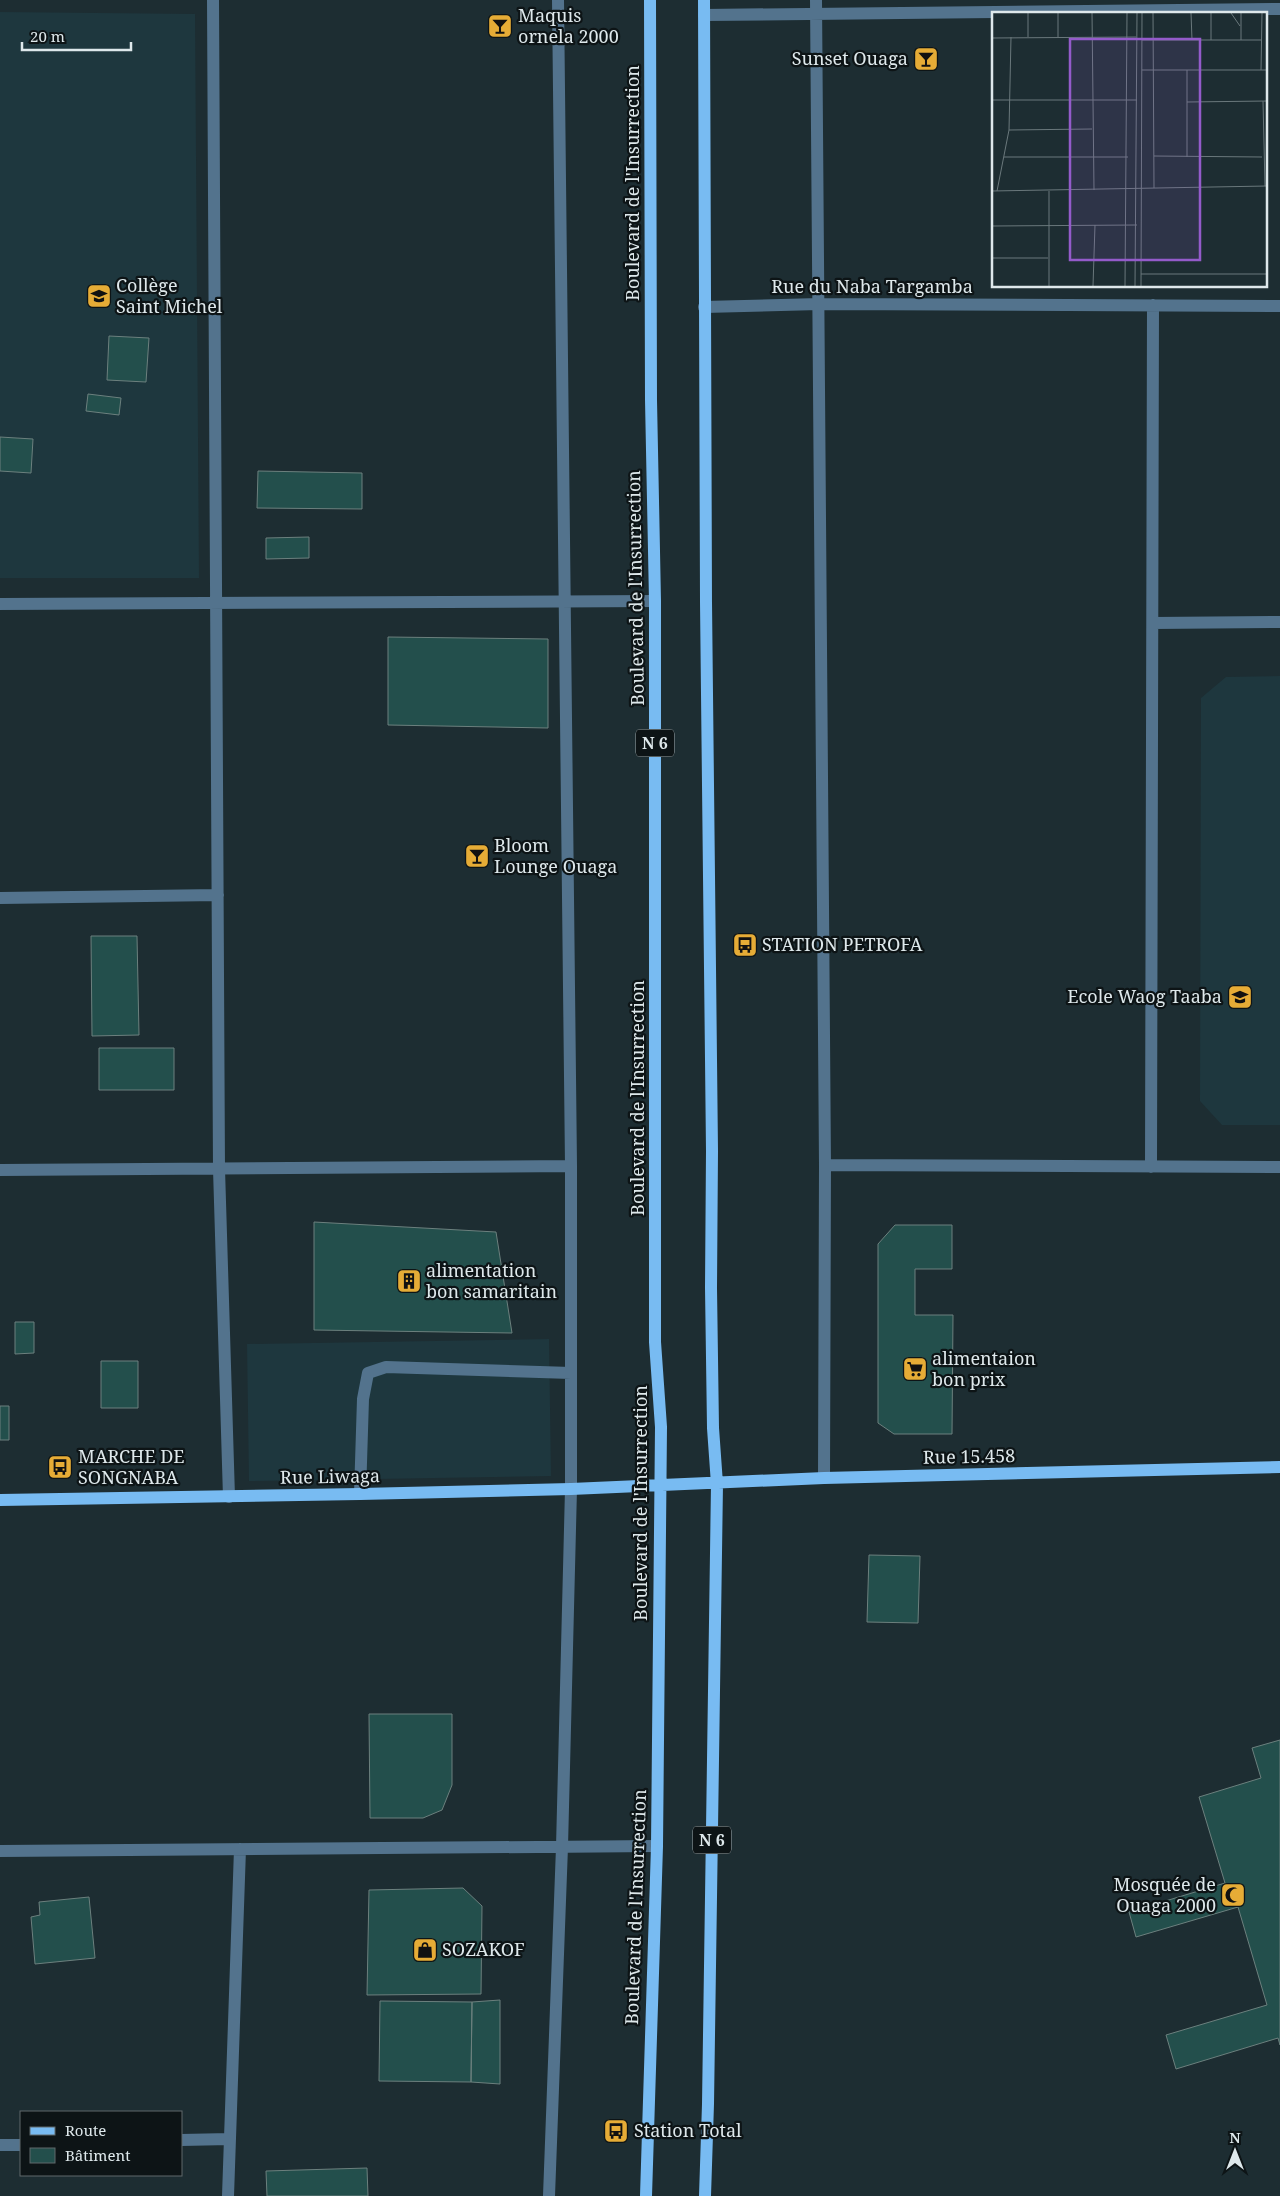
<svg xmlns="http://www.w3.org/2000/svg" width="1280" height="2196" viewBox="0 0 1280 2196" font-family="'Noto Serif',serif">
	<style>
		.built { fill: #1e373e }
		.building { fill: #234f4c; stroke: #6c807e }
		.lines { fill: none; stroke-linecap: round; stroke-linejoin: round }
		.minor { stroke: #53738d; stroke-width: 12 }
		.major { stroke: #78bbf2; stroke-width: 12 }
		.labels { text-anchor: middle; stroke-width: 4.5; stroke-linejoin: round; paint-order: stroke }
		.shield { fill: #0d1416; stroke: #9fa8ab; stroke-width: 1 }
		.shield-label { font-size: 16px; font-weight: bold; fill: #dee8eb }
		.poi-label { font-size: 18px; fill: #dee8eb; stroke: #0d1416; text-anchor: start }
		.street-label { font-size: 18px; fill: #dee8eb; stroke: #0d1416 }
		.inset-road { fill: none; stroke: #6a787c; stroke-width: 1 }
		.view { fill: #945bca; fill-opacity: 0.15; stroke: #945bca; stroke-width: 2.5 }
		.inset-edge { fill: none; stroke: #dee8eb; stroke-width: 2.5 }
	</style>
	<rect width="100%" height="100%" fill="#1d2d32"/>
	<!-- built -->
	<path class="built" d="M0,12L195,14L199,578H0Z
		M1280,676V1125H1222L1200,1101L1201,698L1226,677Z
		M549,1339L551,1476L249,1481L247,1344Z"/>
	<!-- building -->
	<path class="building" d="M109,336L149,338L146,382L107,380Z
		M88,394L121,398L119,415L86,411Z
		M0,437L33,439L31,473L0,471Z
		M258,471L362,473V509L257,508Z
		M309,537V558L266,559V538Z
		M388,637L548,639V728L388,725Z
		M91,936H137L139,1035L92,1036Z
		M99,1048H174V1090H99Z
		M314,1222L496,1232L512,1333L314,1330Z
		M895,1225H952V1269H915V1315H953L952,1434H894L878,1423V1244Z
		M15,1322H34V1353L15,1354Z
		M101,1361H138V1408H101Z
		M0,1406H9V1440H0Z
		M869,1555L920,1556L918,1623L867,1622Z
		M369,1714H452V1785L442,1810L423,1818H370Z
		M1280,1740V2045L1278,2038L1176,2069L1166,2035L1267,2005L1238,1907L1136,1937L1129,1912L1225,1883L1199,1797L1261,1778L1252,1748Z
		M463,1888L482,1906L481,1994L367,1995L369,1890Z
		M89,1897L95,1958L35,1964L31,1917L40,1915L39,1902Z
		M500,2000V2084L471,2082L472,2002Z
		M380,2001L472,2002L471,2082L379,2081Z
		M367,2168L368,2196H267L266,2171Z"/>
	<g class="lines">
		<!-- minor -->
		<path class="minor" d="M213,0L219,1169L229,1497
			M816,0L825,1165L824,1478
			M704,15L1280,9
			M704,307L819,304L1280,306
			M0,604L655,601
			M1153,623L1280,622
			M0,898L218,895
			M825,1165L1280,1167
			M1151,1167L1153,305
			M0,1170L571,1166
			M360,1494L363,1399L368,1373L386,1367L571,1373
			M0,1851L657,1846
			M181,2140L230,2139
			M0,2145H21
			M228,2196L240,1849
			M549,2196L562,1847L571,1489V1166L558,0"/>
		<!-- major -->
		<path class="major" d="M704,0L706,602L712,1151L711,1288L713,1428L717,1484L708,2104L705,2196
			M0,1500L360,1494L571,1489L824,1478L1280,1467
			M646,2196L657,1846L661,1427L655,1342V601L651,400L650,0"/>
	</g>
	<!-- icons -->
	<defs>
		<symbol id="bar-square" viewBox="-11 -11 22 22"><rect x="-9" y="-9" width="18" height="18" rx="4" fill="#e6ac36" stroke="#0d1416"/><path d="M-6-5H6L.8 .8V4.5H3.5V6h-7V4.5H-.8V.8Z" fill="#111"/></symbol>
		<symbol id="school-square" viewBox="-11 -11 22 22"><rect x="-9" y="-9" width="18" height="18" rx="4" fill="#e6ac36" stroke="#0d1416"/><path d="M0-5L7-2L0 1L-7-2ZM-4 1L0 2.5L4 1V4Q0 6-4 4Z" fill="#111"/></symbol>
		<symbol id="bus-square" viewBox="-11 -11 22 22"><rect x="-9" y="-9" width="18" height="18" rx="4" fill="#e6ac36" stroke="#0d1416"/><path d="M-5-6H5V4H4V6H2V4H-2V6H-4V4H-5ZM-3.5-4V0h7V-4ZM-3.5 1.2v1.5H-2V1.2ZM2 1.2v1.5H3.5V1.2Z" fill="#111"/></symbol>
		<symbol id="building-square" viewBox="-11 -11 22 22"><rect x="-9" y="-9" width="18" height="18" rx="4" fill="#e6ac36" stroke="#0d1416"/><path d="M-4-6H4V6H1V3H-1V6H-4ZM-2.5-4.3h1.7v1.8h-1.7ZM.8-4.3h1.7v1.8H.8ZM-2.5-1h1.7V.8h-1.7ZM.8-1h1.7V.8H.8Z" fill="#111"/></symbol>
		<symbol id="supermarket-square" viewBox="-11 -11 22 22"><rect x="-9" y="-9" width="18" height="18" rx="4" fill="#e6ac36" stroke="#0d1416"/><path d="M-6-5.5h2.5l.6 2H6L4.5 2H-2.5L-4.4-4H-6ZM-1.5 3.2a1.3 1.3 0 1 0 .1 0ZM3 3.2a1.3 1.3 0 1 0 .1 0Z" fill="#111"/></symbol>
		<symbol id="mosque-square" viewBox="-11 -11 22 22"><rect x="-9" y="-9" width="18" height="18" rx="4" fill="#e6ac36" stroke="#0d1416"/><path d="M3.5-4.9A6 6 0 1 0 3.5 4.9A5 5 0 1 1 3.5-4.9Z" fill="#111"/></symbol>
		<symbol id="shop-square" viewBox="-11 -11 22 22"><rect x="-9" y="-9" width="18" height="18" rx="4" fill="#e6ac36" stroke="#0d1416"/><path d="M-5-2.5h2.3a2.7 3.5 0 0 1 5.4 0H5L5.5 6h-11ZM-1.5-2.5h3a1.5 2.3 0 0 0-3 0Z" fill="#111"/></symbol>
	</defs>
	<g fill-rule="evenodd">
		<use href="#bar-square" x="486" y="12" width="28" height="28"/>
		<use href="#bar-square" x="912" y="45" width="28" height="28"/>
		<use href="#school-square" x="85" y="282" width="28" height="28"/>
		<use href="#bar-square" x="463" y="842" width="28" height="28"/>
		<use href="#bus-square" x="731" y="931" width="28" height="28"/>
		<use href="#school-square" x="1226" y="983" width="28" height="28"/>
		<use href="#building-square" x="395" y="1267" width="28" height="28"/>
		<use href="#supermarket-square" x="901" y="1355" width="28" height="28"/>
		<use href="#bus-square" x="46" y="1453" width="28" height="28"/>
		<use href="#mosque-square" x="1219" y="1881" width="28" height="28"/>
		<use href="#shop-square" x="411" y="1936" width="28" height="28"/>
		<use href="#bus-square" x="602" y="2117" width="28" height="28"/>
	</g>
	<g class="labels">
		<!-- shield labels -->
		<g class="shield">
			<rect x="636" y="729.5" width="38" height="27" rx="4"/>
			<rect x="693" y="1826.5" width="38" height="27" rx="4"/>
		</g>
		<g class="shield-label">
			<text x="655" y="749">N 6</text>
			<text x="712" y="1846">N 6</text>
		</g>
		<!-- poi labels -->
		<g class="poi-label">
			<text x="518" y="22">Maquis<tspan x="518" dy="21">ornela 2000</tspan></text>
			<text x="908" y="65" text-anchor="end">Sunset Ouaga</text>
			<text x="116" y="292">Collège<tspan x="116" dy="21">Saint Michel</tspan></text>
			<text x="494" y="852">Bloom<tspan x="494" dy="21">Lounge Ouaga</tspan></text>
			<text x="762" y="951">STATION PETROFA</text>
			<text x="1222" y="1003" text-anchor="end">Ecole Waog Taaba</text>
			<text x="426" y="1277">alimentation<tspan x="426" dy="21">bon samaritain</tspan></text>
			<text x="932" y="1365">alimentaion<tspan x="932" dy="21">bon prix</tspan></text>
			<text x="78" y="1463">MARCHE DE<tspan x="78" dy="21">SONGNABA</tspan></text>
			<text x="1216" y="1891" text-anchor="end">Mosquée de<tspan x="1216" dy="21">Ouaga 2000</tspan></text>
			<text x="442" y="1956">SOZAKOF</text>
			<text x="634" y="2137">Station Total</text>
		</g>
		<!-- street labels -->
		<g class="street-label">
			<text transform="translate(633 183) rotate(-90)" y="6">Boulevard de l'Insurrection</text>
			<text x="872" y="293">Rue du Naba Targamba</text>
			<text transform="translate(636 588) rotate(-91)" y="6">Boulevard de l'Insurrection</text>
			<text transform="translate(638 1098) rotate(-90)" y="6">Boulevard de l'Insurrection</text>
			<text transform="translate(969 1457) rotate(-1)" y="6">Rue 15.458</text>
			<text transform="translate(330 1477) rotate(-1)" y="6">Rue Liwaga</text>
			<text transform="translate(641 1503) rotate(-90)" y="6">Boulevard de l'Insurrection</text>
			<text transform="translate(636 1907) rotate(-88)" y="6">Boulevard de l'Insurrection</text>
		</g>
	</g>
	<!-- overview -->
	<g transform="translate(992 12)">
		<rect width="275" height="275" fill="#1d2d32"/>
		<path class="inset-road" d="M36,1V25M100,1L102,178M161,1L162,176M199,1L200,28M239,1L248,14M249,1V28M66,25V1M0,26L144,25M150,28H270M219,28V1M150,58H275M269,58L270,1M0,88H145M271,89L273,174M195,90L275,89M17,118L100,117M162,144L270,145M12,145H136M195,145V58M0,179L275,174M5,179L17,118L19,25M0,214L145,213M0,246H56M149,262H275M57,274V179M101,274L103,213M133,274L135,1M143,274L145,1M149,274L150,1"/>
		<path class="view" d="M78,27H208V248H78Z"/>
		<rect width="275" height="275" class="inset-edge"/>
	</g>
	<!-- legend -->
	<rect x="20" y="2111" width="162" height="65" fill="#0d1416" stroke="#61696b"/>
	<rect x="30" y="2127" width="25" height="8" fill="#78bbf2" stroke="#61696b"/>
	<text x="65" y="2136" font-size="15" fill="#dee8eb">Route</text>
	<rect x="30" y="2148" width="25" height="15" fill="#234f4c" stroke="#61696b"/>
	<text x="65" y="2161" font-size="15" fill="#dee8eb">Bâtiment</text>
	<!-- north arrow -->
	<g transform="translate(1235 2151)" stroke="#0d1416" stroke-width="4" paint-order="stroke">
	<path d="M0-4L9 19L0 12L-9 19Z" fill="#dee8eb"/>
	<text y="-8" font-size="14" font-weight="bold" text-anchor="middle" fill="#dee8eb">N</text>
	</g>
	<!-- scale -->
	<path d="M22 42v8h109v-8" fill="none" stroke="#dee8eb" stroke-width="2.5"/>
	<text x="30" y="42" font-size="15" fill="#dee8eb" stroke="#0d1416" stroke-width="4" paint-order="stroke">20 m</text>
</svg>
